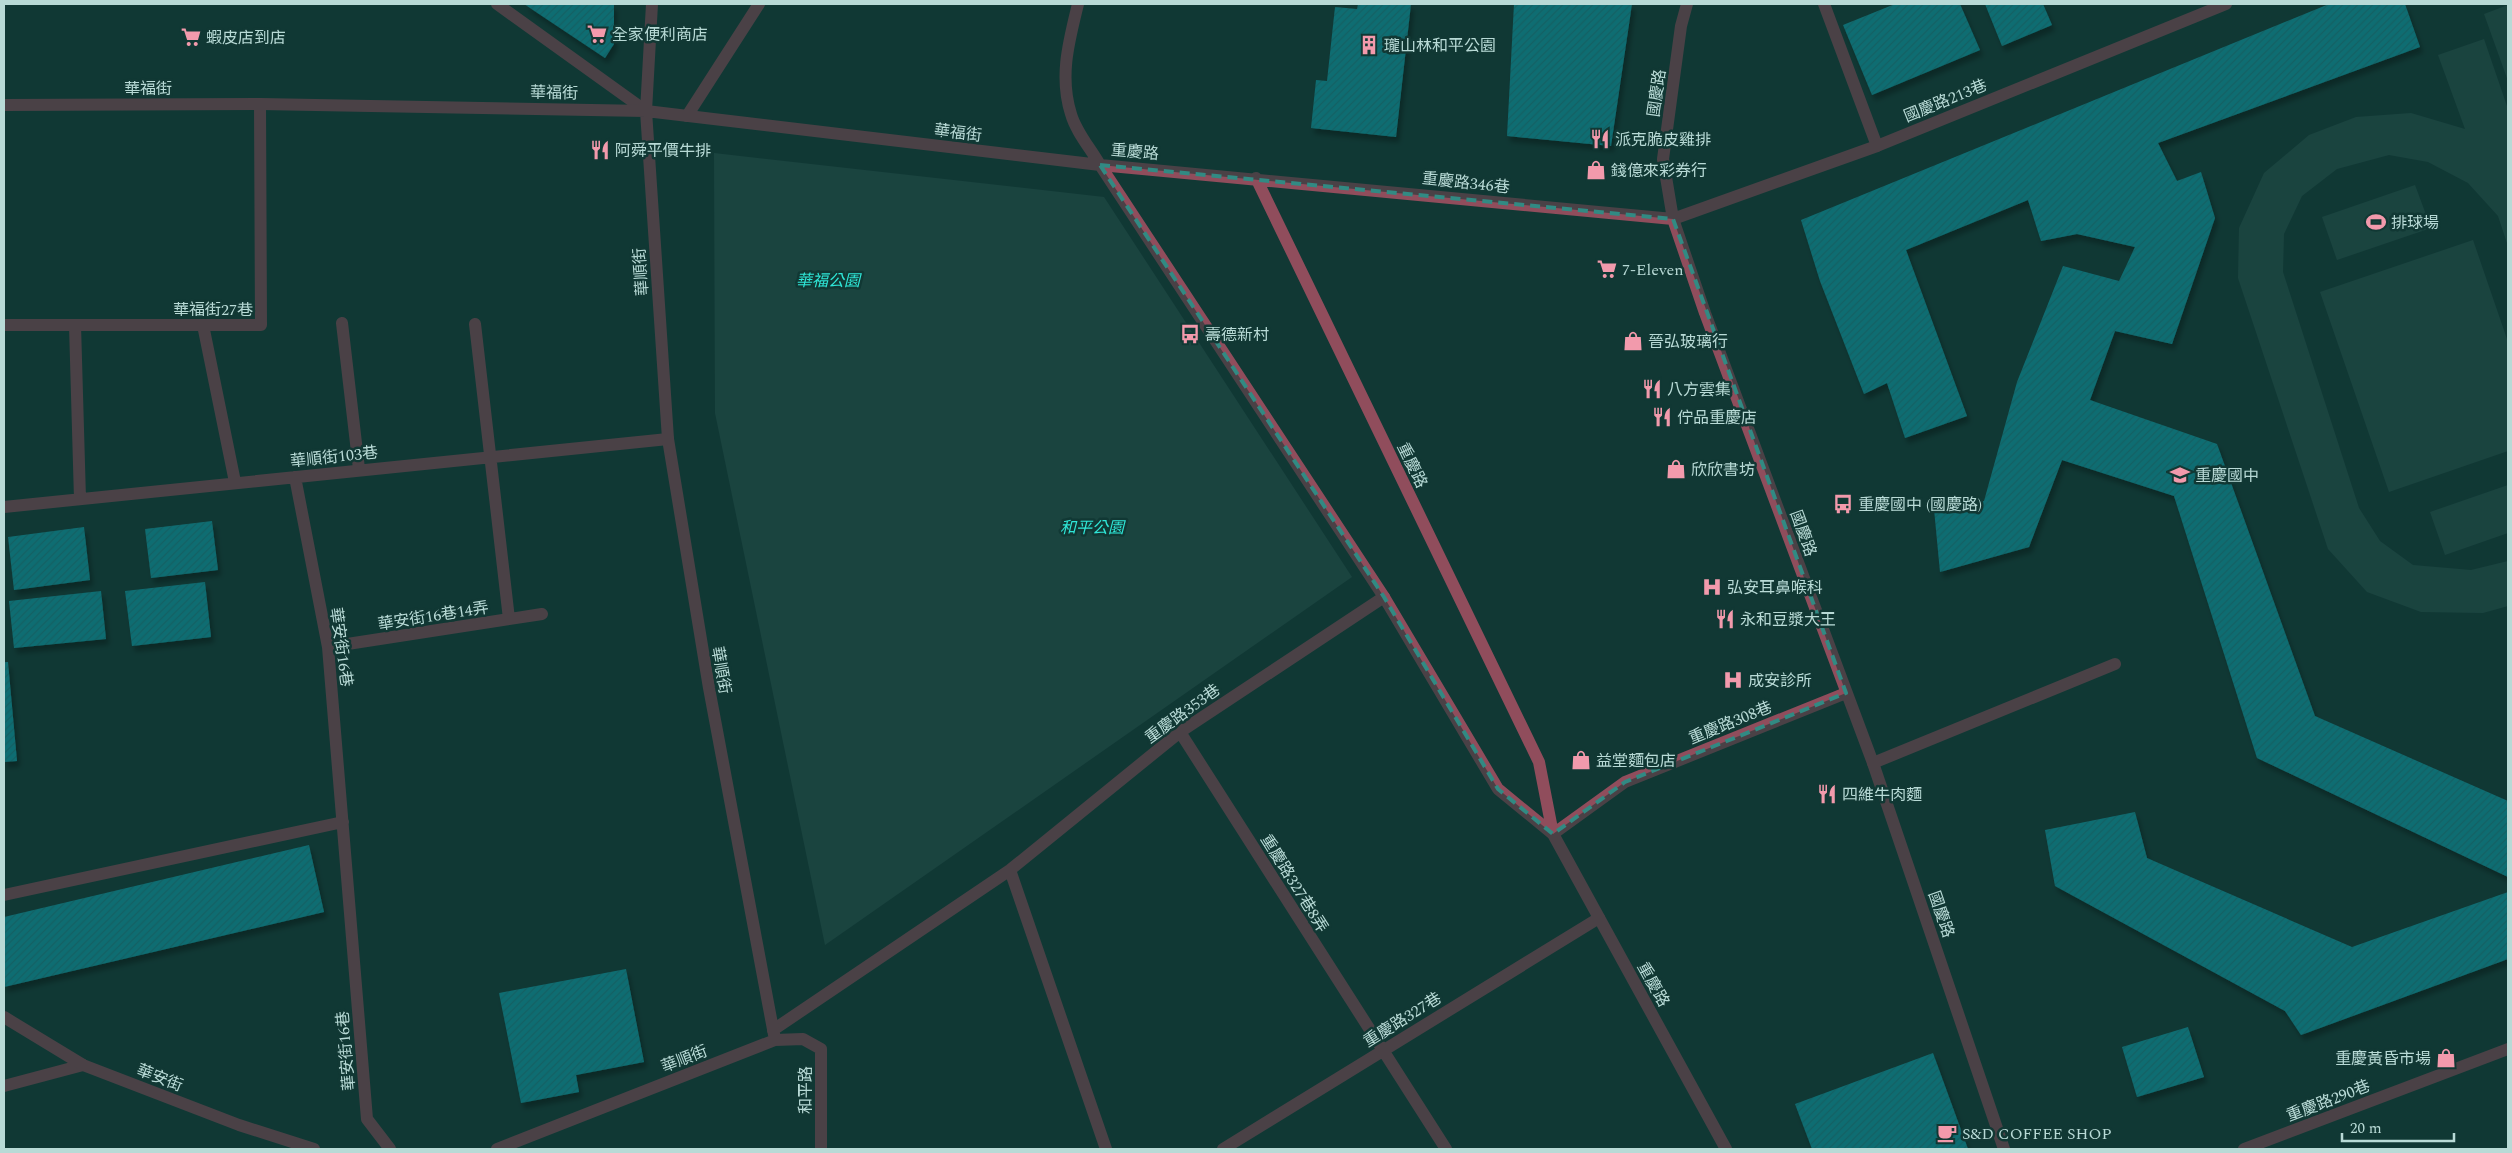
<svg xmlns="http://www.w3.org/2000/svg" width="2512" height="1153" viewBox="0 0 2512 1153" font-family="Spectral,'Noto Sans TC',serif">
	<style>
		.park { fill: #27524d }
		.building { fill: url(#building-hatch); filter: url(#shadow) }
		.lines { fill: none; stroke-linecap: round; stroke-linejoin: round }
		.lane { stroke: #904d5c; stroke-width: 12 }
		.street { stroke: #904d5c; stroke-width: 12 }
		.marked { fill: none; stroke: #318a83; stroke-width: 4; stroke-dasharray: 10 6; stroke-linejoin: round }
		.labels { text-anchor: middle; stroke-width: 5; stroke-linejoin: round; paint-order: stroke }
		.poi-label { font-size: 16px; fill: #b8dad6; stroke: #113834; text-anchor: start }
		.street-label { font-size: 16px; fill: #b8dad6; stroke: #113834 }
		.park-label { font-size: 16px; font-style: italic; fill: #2fe6d7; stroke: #113834 }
	</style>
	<defs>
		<pattern id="building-hatch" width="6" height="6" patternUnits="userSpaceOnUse" patternTransform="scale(1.25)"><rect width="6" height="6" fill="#10adbc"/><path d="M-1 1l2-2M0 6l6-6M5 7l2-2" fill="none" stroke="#1a929d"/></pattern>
		<filter id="shadow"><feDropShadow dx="3" dy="5.5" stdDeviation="2.5" flood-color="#0009"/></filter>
	</defs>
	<rect width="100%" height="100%" fill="#113834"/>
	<!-- park -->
	<path class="park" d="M2508,5V81L2484,14Z
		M2484,39L2508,109V246L2498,216L2468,183L2428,162L2389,155L2337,169L2302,196L2284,234L2283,272L2359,508L2380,541L2413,565L2471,570L2508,561V606L2483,613L2421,612L2367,592L2328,549L2238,278L2239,228L2264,173L2309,135L2356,117L2411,113L2465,129L2438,55Z
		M714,153L1104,197L1352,577L825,945L715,413Z
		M2415,185L2431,228L2337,260L2322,217Z
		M2473,240L2508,342V451L2389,492L2320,292Z
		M2508,485V533L2445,555L2430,512Z"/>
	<!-- building -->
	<path class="building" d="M524,4H614V44L605,58Z
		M1358,4H1411L1396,137L1311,128L1316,80L1327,81L1335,7L1357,9Z
		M1514,4H1632L1611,146L1507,136Z
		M1895,4H1960L1980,50L1872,95L1843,25Z
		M1985,4H2043L2052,25L2002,46Z
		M2329,4H2405L2420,47L2158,143L2177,181L2201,172L2215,218L2172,344L2115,331L2090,400L2217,444L2315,716L2508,801V877L2257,758L2174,496L2062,460L2029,547L1940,572L1934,509L1984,501L2017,382L2063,266L2119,281L2135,247L2077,234L2041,241L2028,200L1906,250L1967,416L1905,438L1887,383L1864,394L1820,281L1801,220Z
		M212,521L218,570L151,578L145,529Z
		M84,527L90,580L14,590L8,537Z
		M205,582L211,637L132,646L125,591Z
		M101,591L106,639L14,648L9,601Z
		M4,662H8L17,761L4,762Z
		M2135,812L2147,858L2352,947L2508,892V959L2301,1035L2285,1011L2055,886L2045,830Z
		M309,845L324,912L4,987V917Z
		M626,969L644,1062L576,1075L579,1092L521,1103L499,993Z
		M2188,1027L2204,1077L2137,1097L2122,1047Z
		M1933,1053L1968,1149H1812L1795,1104Z"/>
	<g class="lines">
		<!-- lane -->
		<path class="lane" d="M497,4L646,111
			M1824,4L1877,146
			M687,116L759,4
			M342,323L359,469
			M475,324L509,619
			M4,325H261L260,104
			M75,325L80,499
			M203,325L235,482
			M295,477L328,647L367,1119L390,1149
			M4,507L668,439
			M328,647L542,614
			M1180,732L1446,1149
			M1873,763L2115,664
			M1010,870L1106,1149
			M4,895L343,822
			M773,1030L1010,870L1180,732L1384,597
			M4,1086L83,1065
			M1223,1149L1599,918"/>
		<!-- street -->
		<path class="street" d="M652,4L646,111L668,439L709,688L775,1040
			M1078,4C1069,41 1059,76 1071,114C1076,132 1091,149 1100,165L1384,597L1498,789L1553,834
			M1687,4L1681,26L1663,159L1673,219L1705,313L1873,763L2004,1149
			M4,105L260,104L646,111L1100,165L1673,219L1877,146L2226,4
			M1256,178L1539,762L1553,834L1726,1149
			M1553,834L1625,782L1846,693
			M4,1017L83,1065L239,1125L314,1149
			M497,1149L775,1040L803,1039L821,1049V1149
			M2244,1149L2508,1049"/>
	</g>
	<!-- marked area -->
	<path d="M0 0H2512V1153H0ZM1100,165L1673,219L1846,693L1625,782L1553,834L1498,789L1384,597Z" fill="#113834" fill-opacity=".55" fill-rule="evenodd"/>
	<path class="marked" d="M1100,165L1673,219L1846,693L1625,782L1553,834L1498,789L1384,597Z"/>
	<!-- icons -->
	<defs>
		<symbol id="supermarket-bare" viewBox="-9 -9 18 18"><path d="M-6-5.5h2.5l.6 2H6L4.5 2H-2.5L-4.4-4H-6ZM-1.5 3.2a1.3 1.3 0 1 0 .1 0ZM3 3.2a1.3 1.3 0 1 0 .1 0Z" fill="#f29aac" stroke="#113834" stroke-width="2.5" paint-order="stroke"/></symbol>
		<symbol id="building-bare" viewBox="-9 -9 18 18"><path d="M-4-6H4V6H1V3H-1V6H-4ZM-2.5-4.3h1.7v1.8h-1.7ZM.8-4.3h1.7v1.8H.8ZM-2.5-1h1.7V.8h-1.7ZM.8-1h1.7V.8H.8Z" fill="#f29aac" stroke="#113834" stroke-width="2.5" paint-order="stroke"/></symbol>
		<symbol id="restaurant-bare" viewBox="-9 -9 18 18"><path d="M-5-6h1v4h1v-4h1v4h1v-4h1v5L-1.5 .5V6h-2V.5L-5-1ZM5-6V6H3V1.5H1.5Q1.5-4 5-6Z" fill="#f29aac" stroke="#113834" stroke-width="2.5" paint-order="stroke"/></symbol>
		<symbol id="shop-bare" viewBox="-9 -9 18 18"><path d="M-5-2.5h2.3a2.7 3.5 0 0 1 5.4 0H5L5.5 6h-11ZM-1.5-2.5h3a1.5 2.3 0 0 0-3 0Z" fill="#f29aac" stroke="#113834" stroke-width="2.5" paint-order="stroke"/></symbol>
		<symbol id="stadium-bare" viewBox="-9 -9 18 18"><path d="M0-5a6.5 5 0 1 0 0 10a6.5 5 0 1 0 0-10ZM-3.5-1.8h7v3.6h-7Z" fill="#f29aac" stroke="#113834" stroke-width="2.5" paint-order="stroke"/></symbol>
		<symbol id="bus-bare" viewBox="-9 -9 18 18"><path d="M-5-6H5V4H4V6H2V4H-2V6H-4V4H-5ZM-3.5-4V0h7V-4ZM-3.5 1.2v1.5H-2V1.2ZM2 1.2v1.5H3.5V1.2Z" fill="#f29aac" stroke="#113834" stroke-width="2.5" paint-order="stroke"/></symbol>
		<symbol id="school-bare" viewBox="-9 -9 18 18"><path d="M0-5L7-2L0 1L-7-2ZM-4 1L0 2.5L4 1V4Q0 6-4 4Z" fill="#f29aac" stroke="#113834" stroke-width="2.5" paint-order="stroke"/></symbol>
		<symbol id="hospital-bare" viewBox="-9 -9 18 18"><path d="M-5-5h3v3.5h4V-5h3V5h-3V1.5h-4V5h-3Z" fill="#f29aac" stroke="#113834" stroke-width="2.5" paint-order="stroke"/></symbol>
		<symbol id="cafe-bare" viewBox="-9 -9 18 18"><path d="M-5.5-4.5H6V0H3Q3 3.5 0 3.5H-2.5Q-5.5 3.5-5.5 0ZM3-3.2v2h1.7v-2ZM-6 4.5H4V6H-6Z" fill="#f29aac" stroke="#113834" stroke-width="2.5" paint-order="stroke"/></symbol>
	</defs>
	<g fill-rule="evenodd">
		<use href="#supermarket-bare" x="583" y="20" width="28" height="28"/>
		<use href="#supermarket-bare" x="177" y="23" width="28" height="28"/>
		<use href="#building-bare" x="1355" y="31" width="28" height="28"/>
		<use href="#restaurant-bare" x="1586" y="125" width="28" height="28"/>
		<use href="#restaurant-bare" x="586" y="136" width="28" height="28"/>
		<use href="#shop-bare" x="1582" y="156" width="28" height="28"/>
		<use href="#stadium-bare" x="2362" y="208" width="28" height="28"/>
		<use href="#supermarket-bare" x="1593" y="255" width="28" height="28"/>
		<use href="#bus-bare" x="1176" y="320" width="28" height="28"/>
		<use href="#shop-bare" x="1619" y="327" width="28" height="28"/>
		<use href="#restaurant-bare" x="1638" y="375" width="28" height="28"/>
		<use href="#restaurant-bare" x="1648" y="403" width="28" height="28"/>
		<use href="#shop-bare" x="1662" y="455" width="28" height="28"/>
		<use href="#school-bare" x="2166" y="461" width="28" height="28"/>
		<use href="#bus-bare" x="1829" y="490" width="28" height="28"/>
		<use href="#hospital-bare" x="1698" y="573" width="28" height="28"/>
		<use href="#restaurant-bare" x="1711" y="605" width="28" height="28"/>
		<use href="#hospital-bare" x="1719" y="666" width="28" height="28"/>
		<use href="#shop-bare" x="1567" y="746" width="28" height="28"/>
		<use href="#restaurant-bare" x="1813" y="780" width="28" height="28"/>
		<use href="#shop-bare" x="2432" y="1044" width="28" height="28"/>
		<use href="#cafe-bare" x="1933" y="1119" width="28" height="28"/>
	</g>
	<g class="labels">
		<!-- poi labels -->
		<g class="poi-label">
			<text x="612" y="40">全家便利商店</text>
			<text x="206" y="43">蝦皮店到店</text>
			<text x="1384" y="51">瓏山林和平公園</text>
			<text x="1615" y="145">派克脆皮雞排</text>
			<text x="615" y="156">阿舜平價牛排</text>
			<text x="1611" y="176">錢億來彩券行</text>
			<text x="2391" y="228">排球場</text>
			<text x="1622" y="275">7-Eleven</text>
			<text x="1205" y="340">壽德新村</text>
			<text x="1648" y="347">晉弘玻璃行</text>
			<text x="1667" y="395">八方雲集</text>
			<text x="1677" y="423">佇品重慶店</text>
			<text x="1691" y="475">欣欣書坊</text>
			<text x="2195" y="481">重慶國中</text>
			<text x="1858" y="510">重慶國中 (國慶路)</text>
			<text x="1727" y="593">弘安耳鼻喉科</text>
			<text x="1740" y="625">永和豆漿大王</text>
			<text x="1748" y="686">成安診所</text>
			<text x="1596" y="766">益堂麵包店</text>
			<text x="1842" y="800">四維牛肉麵</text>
			<text x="2431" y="1064" text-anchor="end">重慶黃昏市場</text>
			<text x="1962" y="1139">S&amp;D COFFEE SHOP</text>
		</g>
		<!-- street labels -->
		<g class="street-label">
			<text x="148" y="94">華福街</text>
			<text transform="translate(554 92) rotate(1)" y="6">華福街</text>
			<text transform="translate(1656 93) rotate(-82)" y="6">國慶路</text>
			<text transform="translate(1945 100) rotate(-22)" y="6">國慶路213巷</text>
			<text transform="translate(958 132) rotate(7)" y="6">華福街</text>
			<text transform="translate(1135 151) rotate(5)" y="6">重慶路</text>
			<text transform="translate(1466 182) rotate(6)" y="6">重慶路346巷</text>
			<text transform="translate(640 272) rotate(-94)" y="6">華順街</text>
			<text x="213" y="315">華福街27巷</text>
			<text transform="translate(334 456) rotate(-6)" y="6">華順街103巷</text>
			<text transform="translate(1413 465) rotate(64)" y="6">重慶路</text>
			<text transform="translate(1804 533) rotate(70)" y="6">國慶路</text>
			<text transform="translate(433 615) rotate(-9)" y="6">華安街16巷14弄</text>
			<text transform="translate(342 647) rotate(82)" y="6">華安街16巷</text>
			<text transform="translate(722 670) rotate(80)" y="6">華順街</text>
			<text transform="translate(1182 713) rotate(-36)" y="6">重慶路353巷</text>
			<text transform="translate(1730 722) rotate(-22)" y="6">重慶路308巷</text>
			<text transform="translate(1295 883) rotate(58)" y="6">重慶路327巷8弄</text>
			<text transform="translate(1942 914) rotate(71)" y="6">國慶路</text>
			<text transform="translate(1654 984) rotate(61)" y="6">重慶路</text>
			<text transform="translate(1402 1019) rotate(-32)" y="6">重慶路327巷</text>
			<text transform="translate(345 1051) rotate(-95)" y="6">華安街16巷</text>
			<text transform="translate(684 1058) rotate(-21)" y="6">華順街</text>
			<text transform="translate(160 1077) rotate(21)" y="6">華安街</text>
			<text transform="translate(805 1090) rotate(-90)" y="6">和平路</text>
			<text transform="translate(2328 1100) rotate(-21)" y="6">重慶路290巷</text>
		</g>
		<!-- park labels -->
		<g class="park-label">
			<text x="828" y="286">華福公園</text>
			<text x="1092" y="533">和平公園</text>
		</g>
	</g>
	<!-- border -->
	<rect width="2512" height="1153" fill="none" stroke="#b8dad6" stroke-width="10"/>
	<!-- scale -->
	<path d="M2342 1133v8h112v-8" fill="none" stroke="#b8dad6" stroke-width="2.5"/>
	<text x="2350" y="1133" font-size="15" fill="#b8dad6" stroke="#113834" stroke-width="4" paint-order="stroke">20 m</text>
</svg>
